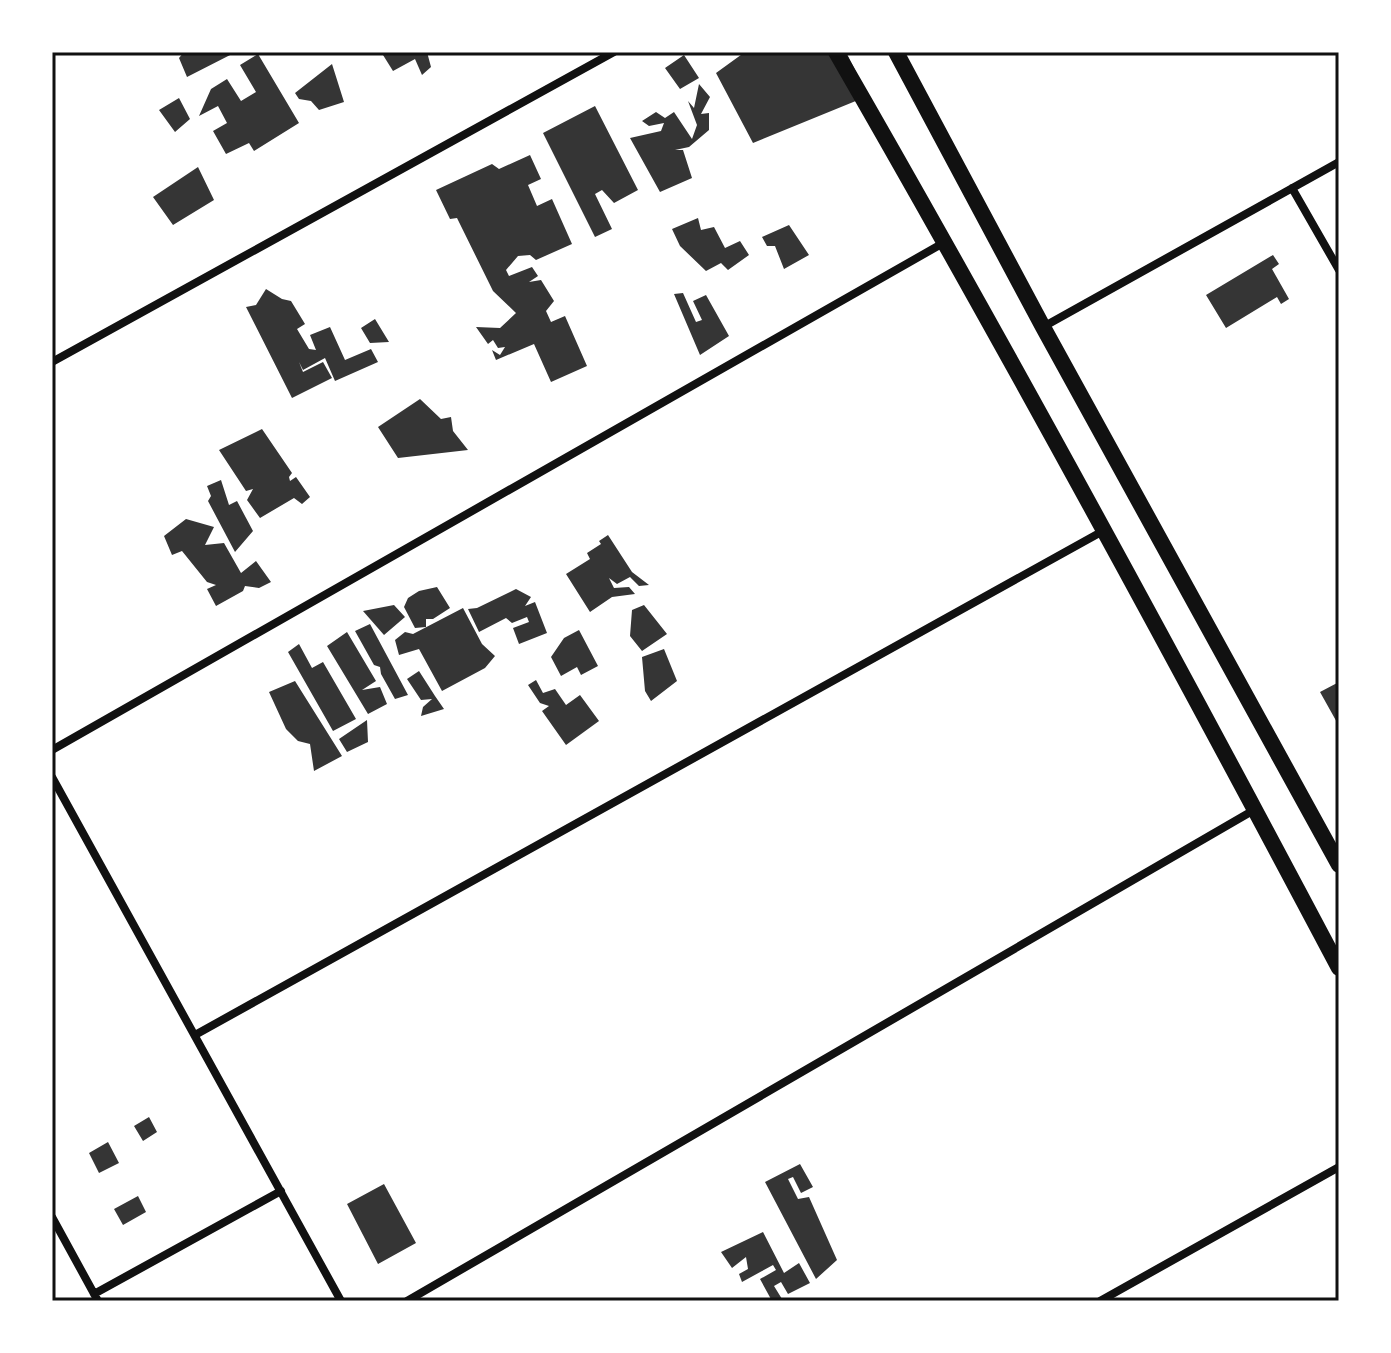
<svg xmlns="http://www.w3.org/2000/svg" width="1391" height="1353" viewBox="0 0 1391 1353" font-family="Figtree,sans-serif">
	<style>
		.building { fill: #353535 }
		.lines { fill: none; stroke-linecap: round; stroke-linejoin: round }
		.minor { stroke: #111; stroke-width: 8 }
		.secondary { stroke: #111; stroke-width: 16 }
		.neatline { fill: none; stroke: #111; stroke-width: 3 }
	</style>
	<rect width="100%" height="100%" fill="#fff"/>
	<!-- building -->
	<path class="building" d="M184,52H236L187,77L179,58Z
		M389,52H427L431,67L422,75L415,59L393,71L383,55Z
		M745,52H846L868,96L753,143L716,73Z
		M258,54L299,123L254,151L249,143L226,154L213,131L227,123L218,106L199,116L211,89L227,79L241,101L256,92L240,65Z
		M684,55L699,78L680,89L665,68Z
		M332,64L344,102L319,110L311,101L299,99L295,93Z
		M699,84L710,97L701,114L709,113V130L689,147L675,150H683L692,178L660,192L630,138L661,131L664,123L649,126L642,121L656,112L665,118L674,112L692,139L697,125L688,101L694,108Z
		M179,98L190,119L175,132L159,110Z
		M595,106L638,190L614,203L602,190L595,194L612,229L595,237L543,133Z
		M530,155L541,179L528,185L537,206L552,199L572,244L536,260L530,255L518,256L506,270L509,276L532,267L538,276L529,282L541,280L554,301L546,311L551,322L565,316L587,366L551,382L534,344L496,360L492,350L500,355L505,347L498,348L493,340L488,344L476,327L500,328L516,313L493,291L457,218L450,219L436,190L492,164L499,169Z
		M198,167L214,200L173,225L153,197Z
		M698,218L701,230L714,227L725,248L740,241L749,255L728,270L721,263L706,271L680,246L672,229Z
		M789,225L809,255L784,269L775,246H767L762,237Z
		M1273,255L1279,264L1272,269L1289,299L1281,304L1277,297L1226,328L1206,295Z
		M266,289L282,299L291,301L305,324L297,329L309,349L316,350L310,335L330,327L345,360L371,349L378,362L335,381L325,358L303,370L299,362L303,372L323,362L332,378L292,398L246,307L256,305Z
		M683,293L696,322L702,320L693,301L706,295L729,336L700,355L674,294Z
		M375,319L389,342L370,343L361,328Z
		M420,399L441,419L451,417L453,431L468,450L398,458L378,427Z
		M262,429L292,473L289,477L290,481L296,477L310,497L302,504L294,498L260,518L247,500L253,489L246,491L219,450Z
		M221,480L229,505L237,501L253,531L235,552L208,501L211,496L207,486Z
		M186,519L214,527L205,545L224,543L241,573L256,561L271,582L259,588L245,586L243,591L216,606L207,589L216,585L207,582L182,551L172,555L164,536Z
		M608,535L632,572L649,585L639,586L630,577L617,584L609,578L614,588L629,587L635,594L612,597L590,612L566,574L590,559L587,553L601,544L599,541Z
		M437,587L450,608L433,619H426V627L415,628L404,607L408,598L419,591Z
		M516,589L531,597L525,606L535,602L547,633L519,644L513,628L529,622L527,617L512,623L506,618L479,632L468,609L477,608Z
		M394,605L405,617L384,635L363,611Z
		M644,605L667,634L642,651L630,636L632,610Z
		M463,608L482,644L495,656L485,668L442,691L419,649L399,655L395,640L405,632L413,634Z
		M370,624L408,695L395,699L381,674L380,667L374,665L355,631Z
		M579,630L598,666L581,675L577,667L561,676L551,657L564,638Z
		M347,632L376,681L362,690L380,687L387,704L368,714L327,646Z
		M299,644L312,668L323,662L356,719L333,731L288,652Z
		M664,649L677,681L651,701L645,691L642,657Z
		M419,671L435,696L444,709L421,716L423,707L432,699L421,700L407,679Z
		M536,680L543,693L555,689L566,705L580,695L599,721L566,745L542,711L549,706L540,703L528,685Z
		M295,681L342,756L314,771L310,744L298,741L286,729L269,692Z
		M1339,682V726L1320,692Z
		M367,720L368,742L347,752L339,739Z
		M149,1117L157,1132L143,1141L134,1126Z
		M108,1142L119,1163L99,1173L89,1153Z
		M800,1164L813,1187L801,1193L793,1177L788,1179L798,1199L809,1197L837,1260L816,1279L765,1182Z
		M384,1184L416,1243L378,1264L347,1204Z
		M138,1196L146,1212L123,1225L114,1209Z
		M763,1232L784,1273L799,1263L810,1283L788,1294L781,1282L774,1286L782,1299L777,1301H772L760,1279L776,1270L773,1265L742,1282L739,1274L748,1269L746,1257L732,1268L721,1252Z"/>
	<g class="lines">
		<!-- minor -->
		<path class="minor" d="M1292,188L1339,270
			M1043,327L1339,162
			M52,362L614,52
			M52,750L945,242
			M52,777L341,1301
			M195,1035L1103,531
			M52,1217L98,1301
			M94,1294L281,1191
			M407,1301L1254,810
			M1100,1301L1339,1167"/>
		<!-- secondary -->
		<path class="secondary" d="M836,52C1010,354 1176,660 1339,968
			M896,52L1043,327L1339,865"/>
	</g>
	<!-- border -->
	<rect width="1391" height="1353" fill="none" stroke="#ffffff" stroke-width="108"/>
	<rect x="54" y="54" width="1283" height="1245" class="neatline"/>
</svg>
